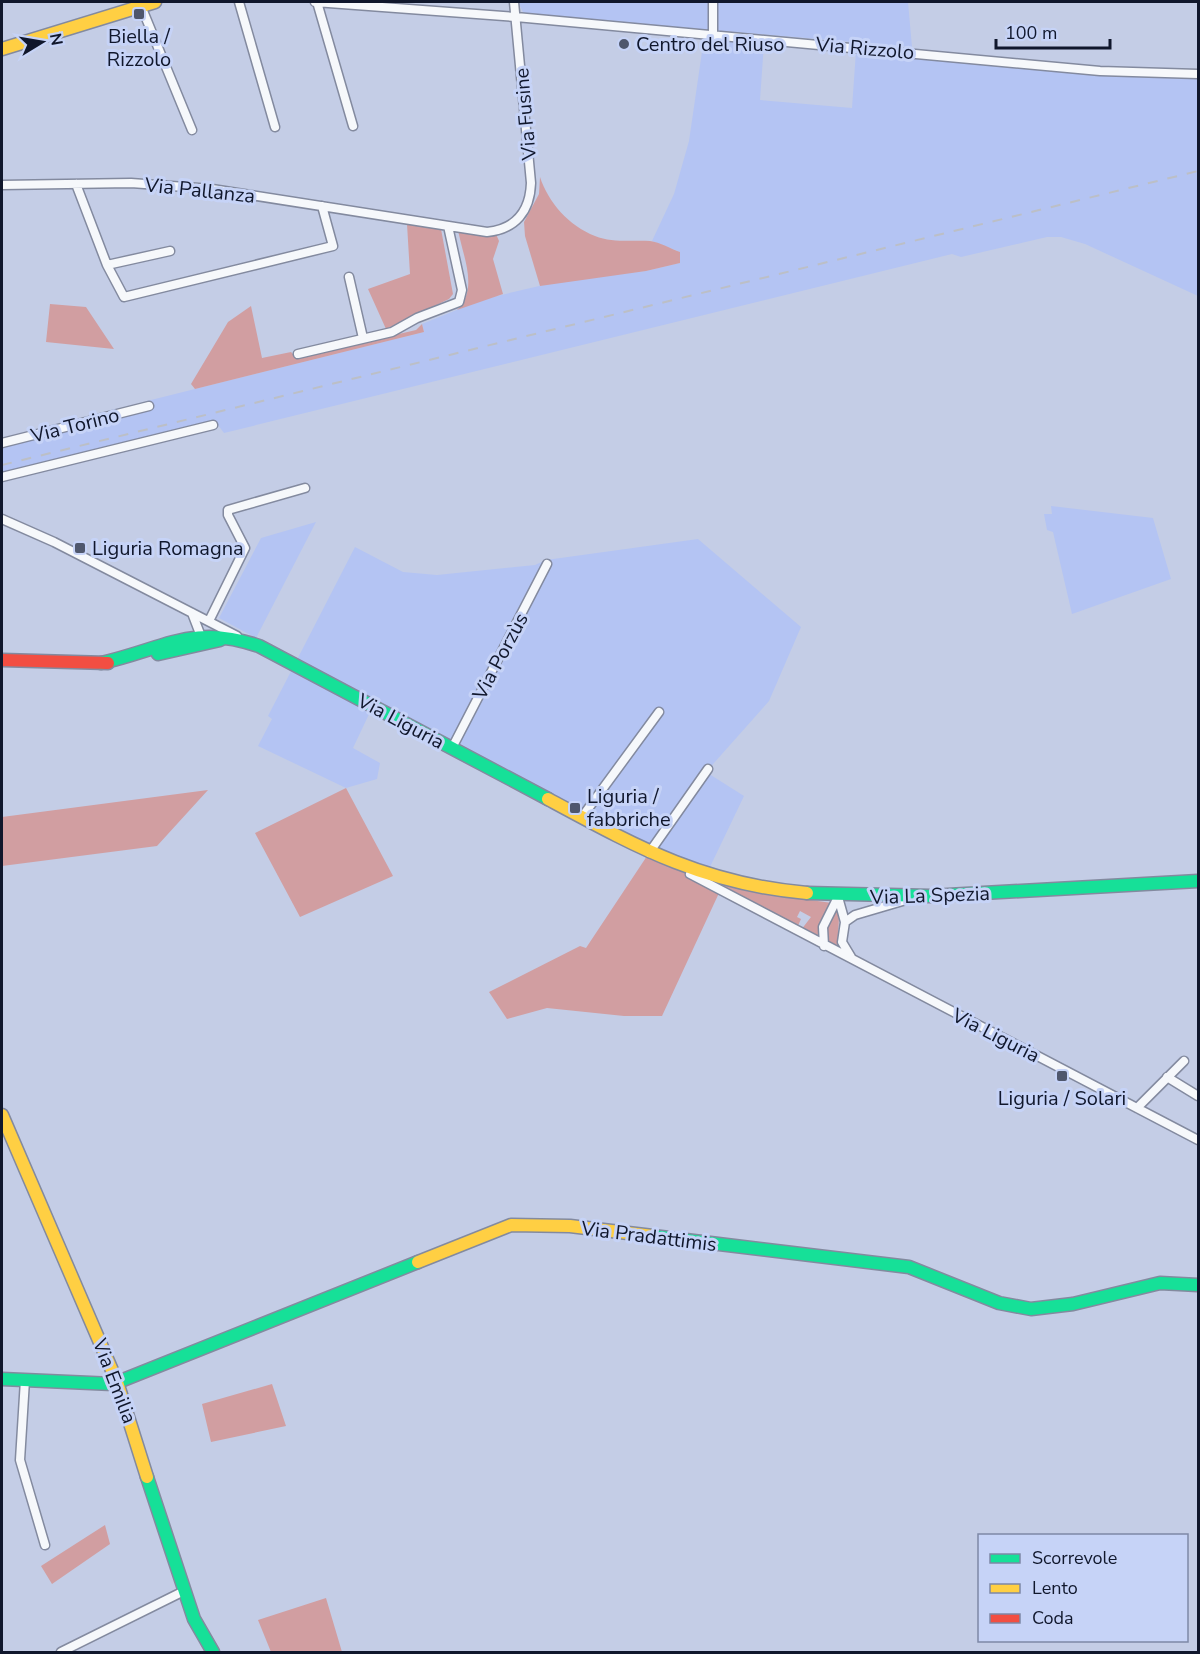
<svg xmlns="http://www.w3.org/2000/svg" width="1200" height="1654" viewBox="0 0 1200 1654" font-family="'Nunito Sans',sans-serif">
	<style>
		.built { fill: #b4c4f3 }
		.green { fill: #d19ea1 }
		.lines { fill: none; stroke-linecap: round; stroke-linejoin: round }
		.street-casing { stroke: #838a9f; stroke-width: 11 }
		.fast-casing { stroke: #838a9f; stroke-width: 15 }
		.slow-casing { stroke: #838a9f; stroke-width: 15 }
		.jam-casing { stroke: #838a9f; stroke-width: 15 }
		.street { stroke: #f6f8fb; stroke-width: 8 }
		.fast { stroke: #16e098; stroke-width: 12 }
		.slow { stroke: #ffcf43; stroke-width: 12 }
		.jam { stroke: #f24e42; stroke-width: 12 }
		.rail { stroke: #bcbfc6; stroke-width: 2; stroke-dasharray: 10 10; stroke-linecap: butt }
		.poi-dot { fill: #4f576d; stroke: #c6d3f7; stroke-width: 2 }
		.labels { text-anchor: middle; stroke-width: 6; stroke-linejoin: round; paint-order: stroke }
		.poi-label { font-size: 20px; fill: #10172c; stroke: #c6d3f7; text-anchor: start }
		.street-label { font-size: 20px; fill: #10172c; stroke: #c6d3f7 }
	</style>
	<rect width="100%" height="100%" fill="#c4cde6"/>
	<!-- built -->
	<path class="built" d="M518,2H908L912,47L524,14Z
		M704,38L764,43L760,100L852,108L856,51L1198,79V296L1085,244L1061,237H1047L961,257L952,254L224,433L215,421L2,474V446L149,410L147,401L424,332L422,324L484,299L565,280L646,271L680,263V252L652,241L674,194L689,141Z
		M1051,506L1153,518L1171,579L1072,614L1053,532L1047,530L1044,514H1052Z
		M316,522L256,638L219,618L261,538Z
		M698,539L801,627L769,701L706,772L744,796L709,869L655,851L371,710L353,748L380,763L377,779L346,788L258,746L272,719L268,716L355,547L403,572L437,575L535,565L546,560Z"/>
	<!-- green -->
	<path class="green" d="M540,177C548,202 569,226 595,236C612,243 632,240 650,241C660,242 671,249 680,252V263L646,271L540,286L525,236L524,222L539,194Z
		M407,224L441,229L453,294L449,299L386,329L368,289L410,274Z
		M458,230L496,234L499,241L493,259L503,294L457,310C479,289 463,257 458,230Z
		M50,304L86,307L114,349L46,342Z
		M251,306L262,358L291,352L297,358L416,330L422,324L424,332L195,389L191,384L228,322Z
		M346,788L393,876L300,917L255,833Z
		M208,790L157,846L2,866V817Z
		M649,853L719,893L662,1016H624L547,1008L507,1019L489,992L580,946L586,948Z
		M705,880L767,894L832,903L822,921L819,940L801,930L811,917L800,911L797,917L801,919L797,928Z
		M836,908C843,922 834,935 840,949L827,944V923Z
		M272,1384L286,1426L211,1442L202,1404Z
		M105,1525L110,1544L52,1584L41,1566Z
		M326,1598L342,1652H271L258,1620Z"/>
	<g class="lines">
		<defs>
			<path id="street" d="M239,2L275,127
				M315,2L516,17L1100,71L1198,74
				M317,2L353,126
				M713,2V35
				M141,6L192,130
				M76,184L107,265L170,251
				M2,185L131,183L212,189L487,232C516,229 530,211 531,183L514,2
				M107,265L124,297L333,246L322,206
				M349,277L363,338
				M298,354L392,332L417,318L459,302L462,290L448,226
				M2,443L149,406
				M2,477L213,425
				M2,519L54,542L237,636
				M192,613L202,639
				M209,621L245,548L228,515V510L305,488
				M452,748L547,564
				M582,817L659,712
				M649,853L708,769
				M690,874L1198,1140
				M838,897L845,922L842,942L851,957
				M845,922L855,915L906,900
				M824,946L823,927L838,897
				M1167,1077L1198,1096
				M1137,1108L1184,1061
				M25,1380L20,1460L45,1545
				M61,1652L184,1591"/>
			<path id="fast" d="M158,654L220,640
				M101,663C164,649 193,623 259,646L548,799
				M807,893L930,896L1198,881
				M653,1236L909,1267L999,1303L1031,1309L1073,1304L1160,1283L1198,1285
				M2,1379L113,1384L418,1262
				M147,1477L194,1619L213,1652"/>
			<path id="slow" d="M2,49L155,2
				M548,799C637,847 703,884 807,893
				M2,1115L117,1382L147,1477
				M418,1262L511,1225L570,1226L653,1236"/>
			<path id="jam" d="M2,660L108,663"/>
		</defs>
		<!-- street casing -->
		<use href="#street" class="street-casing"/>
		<!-- fast casing -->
		<use href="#fast" class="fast-casing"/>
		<!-- slow casing -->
		<use href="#slow" class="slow-casing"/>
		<!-- jam casing -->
		<use href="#jam" class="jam-casing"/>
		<!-- street -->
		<use href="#street" class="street"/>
		<!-- fast -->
		<use href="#fast" class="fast"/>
		<!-- slow -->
		<use href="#slow" class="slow"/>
		<!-- jam -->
		<use href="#jam" class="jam"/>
		<!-- rail -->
		<path class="rail" d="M2,465L1198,171"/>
	</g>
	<!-- markers -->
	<g class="poi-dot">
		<rect x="133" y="8" width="12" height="12" rx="3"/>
		<circle cx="624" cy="44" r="6"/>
		<rect x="74" y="542" width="12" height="12" rx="3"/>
		<rect x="569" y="802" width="12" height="12" rx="3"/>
		<rect x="1056" y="1070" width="12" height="12" rx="3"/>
	</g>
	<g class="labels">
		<!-- poi labels -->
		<g class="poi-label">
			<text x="139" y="43" text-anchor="middle">Biella /<tspan x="139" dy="23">Rizzolo</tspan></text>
			<text x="636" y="51">Centro del Riuso</text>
			<text x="92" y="555">Liguria Romagna</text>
			<text x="587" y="803">Liguria /<tspan x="587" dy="23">fabbriche</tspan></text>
			<text x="1062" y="1105" text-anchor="middle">Liguria / Solari</text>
		</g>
		<!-- street labels -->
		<g class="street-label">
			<text transform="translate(865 48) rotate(5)" y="7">Via Rizzolo</text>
			<text transform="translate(525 114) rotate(-95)" y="7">Via Fusine</text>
			<text transform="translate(200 190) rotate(6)" y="7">Via Pallanza</text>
			<text transform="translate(75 425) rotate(-14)" y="7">Via Torino</text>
			<text transform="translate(500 656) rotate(-62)" y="7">Via Porzùs</text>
			<text transform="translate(401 721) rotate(28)" y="7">Via Liguria</text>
			<text transform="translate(930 895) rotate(-2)" y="7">Via La Spezia</text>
			<text transform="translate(996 1035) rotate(27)" y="7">Via Liguria</text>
			<text transform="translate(649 1236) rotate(7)" y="7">Via Pradattimis</text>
			<text transform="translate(115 1381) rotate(69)" y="7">Via Emilia</text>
		</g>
	</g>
	<!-- border -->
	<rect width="1200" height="1654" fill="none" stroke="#10172c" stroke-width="6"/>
	<!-- legend -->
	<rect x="978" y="1534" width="210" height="108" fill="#c6d3f7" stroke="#7d88a6" stroke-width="1.5"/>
	<rect x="990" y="1554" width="30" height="9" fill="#16e098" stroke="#7d88a6" stroke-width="1.5"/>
	<text x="1032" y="1564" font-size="18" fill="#10172c">Scorrevole</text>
	<rect x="990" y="1584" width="30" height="9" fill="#ffcf43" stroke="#7d88a6" stroke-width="1.5"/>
	<text x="1032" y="1594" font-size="18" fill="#10172c">Lento</text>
	<rect x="990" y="1614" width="30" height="9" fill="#f24e42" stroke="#7d88a6" stroke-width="1.5"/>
	<text x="1032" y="1624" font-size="18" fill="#10172c">Coda</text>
	<!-- north arrow -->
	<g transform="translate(42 42) rotate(79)" stroke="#c6d3f7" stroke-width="4.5" paint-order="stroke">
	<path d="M0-4.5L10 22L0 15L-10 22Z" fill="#10172c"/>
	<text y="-9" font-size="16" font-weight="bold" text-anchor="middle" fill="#10172c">N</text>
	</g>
	<!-- scale -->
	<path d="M996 39v9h114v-9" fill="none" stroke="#10172c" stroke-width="3"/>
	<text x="1005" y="39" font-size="18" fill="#10172c" stroke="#c6d3f7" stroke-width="4.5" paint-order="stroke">100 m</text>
</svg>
